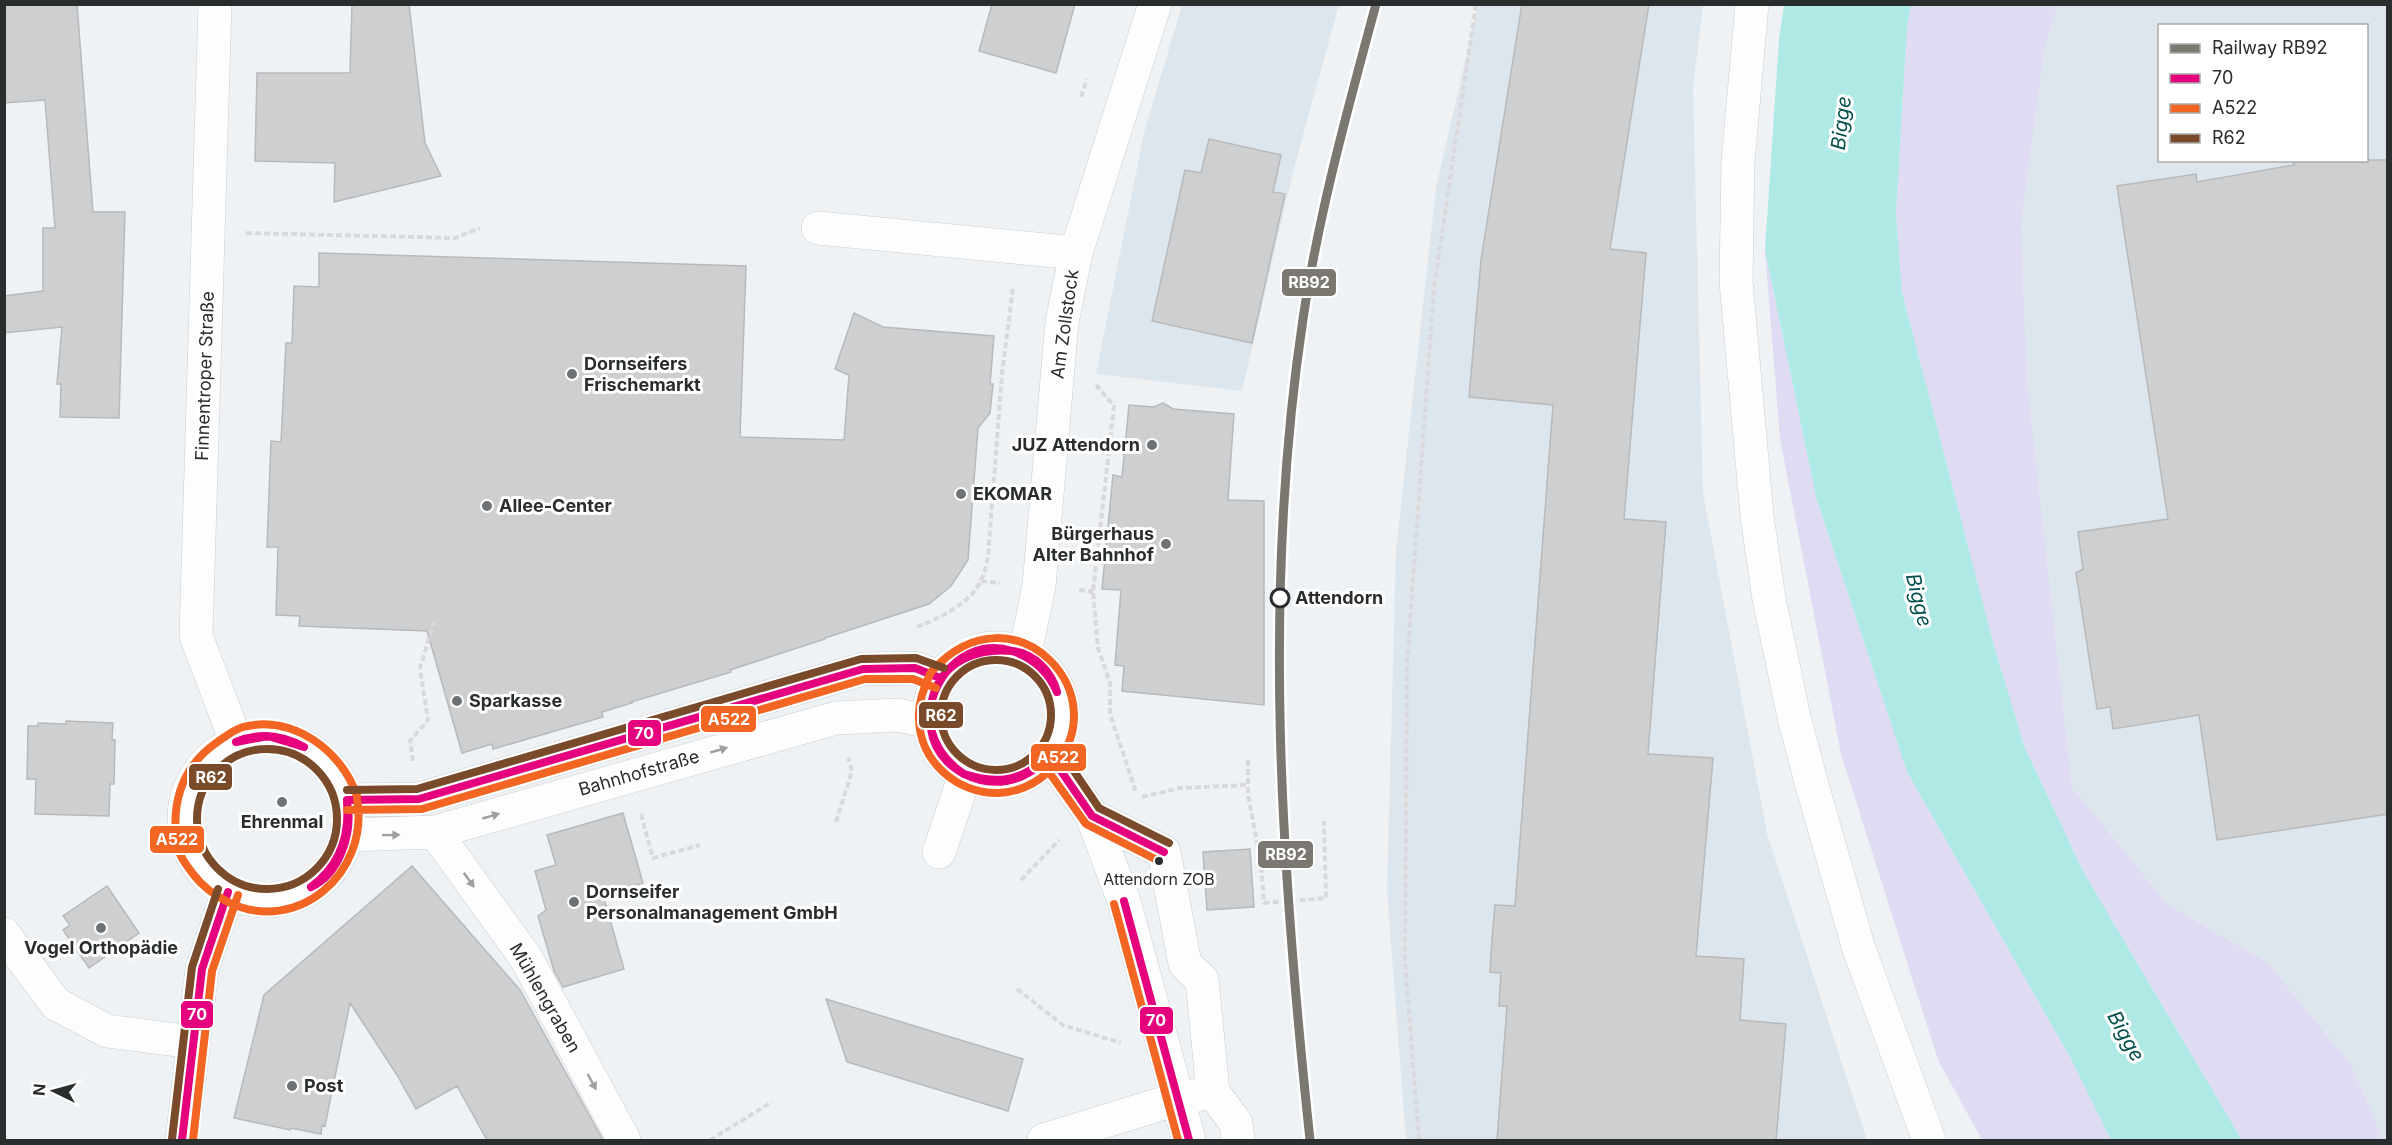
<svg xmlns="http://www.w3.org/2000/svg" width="2392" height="1145" viewBox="0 0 2392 1145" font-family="Inter,sans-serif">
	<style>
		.built { fill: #dee6ed; fill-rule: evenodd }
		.green { fill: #dfdbf3 }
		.water { fill: #afe9e6 }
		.building { fill: #cdcfd1; stroke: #b7b9bb; stroke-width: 1.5 }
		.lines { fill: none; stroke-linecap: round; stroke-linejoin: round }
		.minor-casing { stroke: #cbced0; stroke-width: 34 }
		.major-casing { stroke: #cbced0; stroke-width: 34 }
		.path { stroke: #d9d9db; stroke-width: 4; stroke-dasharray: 6 3; stroke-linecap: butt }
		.minor { stroke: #fdfdfe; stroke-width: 33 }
		.major { stroke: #fdfdfe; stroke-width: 33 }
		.bus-1-casing { stroke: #fff; stroke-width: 12 }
		.bus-2-casing { stroke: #fff; stroke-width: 12 }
		.bus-3-casing { stroke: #fff; stroke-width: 12 }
		.bus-1 { stroke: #e5007d; stroke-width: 8 }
		.bus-2 { stroke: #f26522; stroke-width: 8 }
		.bus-3 { stroke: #7a4b2a; stroke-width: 8 }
		.rail-1-casing { stroke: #fff; stroke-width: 14 }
		.rail-1 { stroke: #7b7872; stroke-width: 9 }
		.oneway { fill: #9e9fa0 }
		.poi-dot { fill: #6f7274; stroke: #fff; stroke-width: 2 }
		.stop-dot { fill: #fff; stroke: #2a2d2e; stroke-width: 3 }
		.bus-dot { fill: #2a2d2e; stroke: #fff; stroke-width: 2 }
		.labels { text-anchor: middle; stroke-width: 6; stroke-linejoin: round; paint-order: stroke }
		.bus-label { font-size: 16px; fill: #2a2d2e; stroke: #fff }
		.street-label { font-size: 18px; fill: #2a2d2e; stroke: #fff }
		.poi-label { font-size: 18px; font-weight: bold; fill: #2a2d2e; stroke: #fff; text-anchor: start }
		.stop-label { font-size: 18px; font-weight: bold; fill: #2a2d2e; stroke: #fff; text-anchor: start }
		.water-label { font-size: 20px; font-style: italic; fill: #024f4b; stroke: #fff }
		.line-badge { stroke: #fff; stroke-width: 2 }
		.badge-label { font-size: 16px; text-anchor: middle; font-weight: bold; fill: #fff }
	</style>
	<rect width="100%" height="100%" fill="#eff2f5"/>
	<!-- built -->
	<path class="built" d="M1182,5H1339L1294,168L1242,391L1096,374L1144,133Z
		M1478,5H1703L1693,88L1703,493L1767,833L1867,1140H1406L1387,891L1396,550L1436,187Z
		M2058,5H2387V1140H2383L2352,1066L2268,963L2167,904L2072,787L2027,379L2021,222L2045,45ZM2160,26H2366V160H2160Z"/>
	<!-- green -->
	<path class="green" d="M1911,5H2058L2045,45L2021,223L2027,379L2072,787L2167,904L2268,963L2352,1066L2383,1140H2242L2084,873L2025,748L1994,646L1902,292L1896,214L1907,27Z
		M1765,250L1816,497L1907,772L2070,1057L2111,1140H1982L1938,1060L1841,754L1780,439Z"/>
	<!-- water -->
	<path class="water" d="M1784,5H1911L1907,27L1896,214L1902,292L1994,646L2025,748L2084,873L2242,1140H2111L2070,1057L1907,772L1816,497L1765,250L1779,39Z"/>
	<!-- building -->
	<path class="building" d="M4,4H77L93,212H125L119,418L60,417L61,384H57L62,327L4,333V296L43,291V228H55L45,100L4,103Z
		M352,4H409L425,143L441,176L334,202L335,163L255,161L257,73H350Z
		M992,4H1075L1056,73L979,51Z
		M1522,4H1649L1610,249L1646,253L1624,519L1666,522L1648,754L1713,758L1696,956L1744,959L1740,1020L1786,1024L1776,1140H1497L1507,1006H1499L1501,973L1490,972L1492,939L1495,905L1515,906L1553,405L1469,397L1481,260Z
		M1209,139L1281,155L1273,192L1285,194L1252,343L1152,321L1185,170L1201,173Z
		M2293,160H2388V814L2217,840L2199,715L2113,729L2110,707L2097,709L2076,573L2083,569L2078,532L2168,519L2117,186L2196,174L2197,182L2294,165Z
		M319,253L746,266L740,437L844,440L849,375L835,369L854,313L883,327L994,336L990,384H993L990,413L978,428L968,560L951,586L929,604L825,638V639L730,670L731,672L631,702L632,703L602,712L603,717L493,749L492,744L462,753L427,631L299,626L300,616L276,615L278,547H267L271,441L281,442L286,343H292L294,286L319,287Z
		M1163,403L1173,409L1234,414L1228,500L1264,501V705L1122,691L1124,666L1115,665L1121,590L1102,589L1113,475L1122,477L1129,405L1154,407Z
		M66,721L113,723L112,740H115L114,784H110L109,816L35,814L36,779H27L28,726H38V723L66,724Z
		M623,813L643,883L603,895L624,969L563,987L554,971L538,916L546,910L535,871L556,865L547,835Z
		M1250,849L1254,907L1207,910L1203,852Z
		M412,866L520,990L603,1140H487L457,1086L416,1109L397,1075L350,1003L325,1126L322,1125L321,1134L291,1128L290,1130L234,1118L264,995Z
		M107,886L139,933L89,968L63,930L70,925L63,916Z
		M826,999L1023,1059L1008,1111L847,1062Z"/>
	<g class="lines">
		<defs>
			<path id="minor" d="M215,4L196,636L236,741
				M818,228L1076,253
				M929 715a67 67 0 1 1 134 0a67 67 0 1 1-134 0Z
				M1025,654L1039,586L1062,322L1076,253L1155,4
				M184 819a82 82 0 1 1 164 0a82 82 0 1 1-164 0Z
				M1050,755L1092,816L1124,901L1189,1140
				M347,800L419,799L863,669L915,668L940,678
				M1092,816L1164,852L1185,964L1202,980L1213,1092L1236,1123L1238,1140
				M435,832L526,958L624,1140
				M348,835L435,832L836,718L898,715L929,722
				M939,852L965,775
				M4,934L56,1004L107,1031L192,1042
				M182,1140L202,969L228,892
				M1044,1140L1177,1099L1198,1095"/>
			<path id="major" d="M1752,4L1738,162L1736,281L1757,516L1769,599L1794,717L1812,785L1859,949L1929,1140"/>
		</defs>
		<!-- minor casing -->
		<use href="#minor" class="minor-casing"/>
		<!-- major casing -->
		<use href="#major" class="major-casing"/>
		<!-- path -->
		<path class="path" d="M1081,97L1087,79
			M246,233L455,238L480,228
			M1096,385L1114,406L1093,592L1098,648L1110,683V714L1136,792
			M981,581L1000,583
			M1079,590L1093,592
			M917,627C939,618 971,604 981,580C985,573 986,565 988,557L1002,374L1013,287
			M1248,760V795L1261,863L1264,903L1326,898L1324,821
			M413,761L410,741L428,720L420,668L434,622
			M1142,797L1180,788L1248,785
			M641,814L653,858L700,845
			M836,822L852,771L848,757
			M1021,880L1059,840
			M1017,989L1063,1025L1121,1043
			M710,1140L772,1102
			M1419,1140L1405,961L1407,663L1434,288L1476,4"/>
		<!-- minor -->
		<use href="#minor" class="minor"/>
		<!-- major -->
		<use href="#major" class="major"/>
		<defs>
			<path id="bus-1" d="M1012,651C1034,653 1052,672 1057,692
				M1012,651C1033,658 1048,671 1057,692
				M930,712C933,673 971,637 1012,651
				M930,712C932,705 932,695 936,688C949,658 982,648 1012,651
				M931,729C936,749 947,763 964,774
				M931,729C934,750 946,764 964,774
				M236,742C259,732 282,735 304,747
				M236,742L268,736L304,747
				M1050,755L1092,816L1164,852
				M964,774C997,784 1017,782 1044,761
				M964,774C992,788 1022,783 1044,761
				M347,800L419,799L863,669L915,668L940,678
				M311,887C339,866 350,837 347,802
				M311,887C340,874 353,832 347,802
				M1124,901L1189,1140
				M182,1140L202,969L228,892"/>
			<path id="bus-2" d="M930,674C924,687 918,703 919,718C919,761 957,794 999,793C1018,792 1035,784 1048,772C1125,699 1014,580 932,671
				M1041,761L1086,824L1159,861
				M357,796C342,751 293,714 243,727C233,730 225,737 216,743C180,768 169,809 179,851C181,859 188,867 193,874C203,887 213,894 228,902C297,936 370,873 357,799
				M347,810L422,809L865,679H913L936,688
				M1114,904L1178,1140
				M193,1140L212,971L238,895"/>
			<path id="bus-3" d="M941 715a55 55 0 1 1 110 0a55 55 0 1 1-110 0Z
				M197 819a70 70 0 1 1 140 0a70 70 0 1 1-140 0Z
				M1059,749L1099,808L1169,843
				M347,790L417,789L861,659L916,658L944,668
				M172,1139L192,967L218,889"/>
		</defs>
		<!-- bus-1 casing -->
		<use href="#bus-1" class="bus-1-casing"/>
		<!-- bus-2 casing -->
		<use href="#bus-2" class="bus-2-casing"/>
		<!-- bus-3 casing -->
		<use href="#bus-3" class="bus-3-casing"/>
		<!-- bus-1 -->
		<use href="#bus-1" class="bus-1"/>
		<!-- bus-2 -->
		<use href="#bus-2" class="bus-2"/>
		<!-- bus-3 -->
		<use href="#bus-3" class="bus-3"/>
		<defs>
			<path id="rail-1" d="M1310,1140C1281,868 1262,591 1303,319C1319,212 1348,108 1376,4"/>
		</defs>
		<!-- rail-1 casing -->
		<use href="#rail-1" class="rail-1-casing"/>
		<!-- rail-1 -->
		<use href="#rail-1" class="rail-1"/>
	</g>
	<!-- one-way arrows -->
	<defs><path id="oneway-solid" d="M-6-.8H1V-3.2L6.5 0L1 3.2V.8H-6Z" transform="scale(1.5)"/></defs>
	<g class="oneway">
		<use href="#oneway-solid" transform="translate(719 750) rotate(-16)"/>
		<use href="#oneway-solid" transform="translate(491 816) rotate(-16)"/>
		<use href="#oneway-solid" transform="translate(391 835) rotate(-1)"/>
		<use href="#oneway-solid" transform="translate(469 880) rotate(54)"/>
		<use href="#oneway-solid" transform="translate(592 1082) rotate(62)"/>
	</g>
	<!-- markers -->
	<g class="poi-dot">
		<circle cx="572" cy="374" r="6"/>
		<circle cx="1152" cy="445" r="6"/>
		<circle cx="961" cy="494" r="6"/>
		<circle cx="487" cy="506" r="6"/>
		<circle cx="1166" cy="544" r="6"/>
		<circle cx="457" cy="701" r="6"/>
		<circle cx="282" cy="802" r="6"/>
		<circle cx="574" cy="902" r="6"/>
		<circle cx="101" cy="928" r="6"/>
		<circle cx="292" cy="1086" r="6"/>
	</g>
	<circle class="stop-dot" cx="1280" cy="598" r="9"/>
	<circle class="bus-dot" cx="1159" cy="861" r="5"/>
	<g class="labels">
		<!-- bus labels -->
		<g class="bus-label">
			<text x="1159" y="885">Attendorn ZOB</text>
		</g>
		<!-- street labels -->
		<g class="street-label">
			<text transform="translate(1065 324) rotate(-82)" y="6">Am Zollstock</text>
			<text transform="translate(205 376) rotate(-88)" y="6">Finnentroper Straße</text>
			<text transform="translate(639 773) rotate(-16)" y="6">Bahnhofstraße</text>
			<text transform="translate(545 998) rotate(60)" y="6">Mühlengraben</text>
		</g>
		<!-- poi labels -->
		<g class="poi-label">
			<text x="584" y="370">Dornseifers<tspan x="584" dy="21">Frischemarkt</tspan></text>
			<text x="1140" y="451" text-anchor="end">JUZ Attendorn</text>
			<text x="973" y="500">EKOMAR</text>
			<text x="499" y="512">Allee-Center</text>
			<text x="1154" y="540" text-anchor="end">Bürgerhaus<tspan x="1154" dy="21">Alter Bahnhof</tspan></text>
			<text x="469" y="707">Sparkasse</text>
			<text x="282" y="828" text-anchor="middle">Ehrenmal</text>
			<text x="586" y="898">Dornseifer<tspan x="586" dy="21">Personalmanagement GmbH</tspan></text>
			<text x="101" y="954" text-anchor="middle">Vogel Orthopädie</text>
			<text x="304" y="1092">Post</text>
		</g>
		<!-- stop labels -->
		<g class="stop-label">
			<text x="1295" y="604">Attendorn</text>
		</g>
		<!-- water labels -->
		<g class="water-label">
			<text transform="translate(1841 123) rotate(-83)" y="7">Bigge</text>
			<text transform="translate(1919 600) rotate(76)" y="7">Bigge</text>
			<text transform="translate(2126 1036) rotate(61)" y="7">Bigge</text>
		</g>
	</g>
	<g class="line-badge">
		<rect x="1281" y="268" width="56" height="29" rx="6" fill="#7b7872"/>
		<rect x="918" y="701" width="46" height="28" rx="6" fill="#7a4b2a"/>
		<rect x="700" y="705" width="57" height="28" rx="6" fill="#f26522"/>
		<rect x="627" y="719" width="35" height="28" rx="6" fill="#e5007d"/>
		<rect x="1030" y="743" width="57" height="29" rx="6" fill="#f26522"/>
		<rect x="188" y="763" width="45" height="28" rx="6" fill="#7a4b2a"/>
		<rect x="149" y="825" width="56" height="29" rx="6" fill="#f26522"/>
		<rect x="1257" y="840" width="57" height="29" rx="6" fill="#7b7872"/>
		<rect x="180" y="1000" width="34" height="29" rx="6" fill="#e5007d"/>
		<rect x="1139" y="1006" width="35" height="29" rx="6" fill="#e5007d"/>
	</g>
	<g class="badge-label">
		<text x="1309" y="288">RB92</text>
		<text x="941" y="721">R62</text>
		<text x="729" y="725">A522</text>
		<text x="644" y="739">70</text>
		<text x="1058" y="763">A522</text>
		<text x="211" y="783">R62</text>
		<text x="177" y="845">A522</text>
		<text x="1286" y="860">RB92</text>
		<text x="197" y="1020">70</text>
		<text x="1156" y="1026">70</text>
	</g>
	<!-- border -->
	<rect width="2392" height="1145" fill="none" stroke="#2a2d2e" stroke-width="12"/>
	<!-- legend -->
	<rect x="2158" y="24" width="210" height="138" fill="#ffffff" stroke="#aaabab" stroke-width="1.5"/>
	<rect x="2170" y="44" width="30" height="9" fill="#7b7872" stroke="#aaabab" stroke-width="1.5"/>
	<text x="2212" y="54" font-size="18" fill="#2a2d2e">Railway RB92</text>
	<rect x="2170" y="74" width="30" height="9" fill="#e5007d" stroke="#aaabab" stroke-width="1.5"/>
	<text x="2212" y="84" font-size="18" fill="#2a2d2e">70</text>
	<rect x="2170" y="104" width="30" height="9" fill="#f26522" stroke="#aaabab" stroke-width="1.5"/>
	<text x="2212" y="114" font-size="18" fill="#2a2d2e">A522</text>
	<rect x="2170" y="134" width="30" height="9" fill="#7a4b2a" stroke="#aaabab" stroke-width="1.5"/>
	<text x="2212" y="144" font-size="18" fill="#2a2d2e">R62</text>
	<!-- north arrow -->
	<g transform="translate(54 1091) rotate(275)" stroke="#ffffff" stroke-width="4.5" paint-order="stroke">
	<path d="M0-4.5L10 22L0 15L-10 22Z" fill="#2a2d2e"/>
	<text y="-9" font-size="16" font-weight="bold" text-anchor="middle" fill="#2a2d2e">N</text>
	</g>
</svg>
